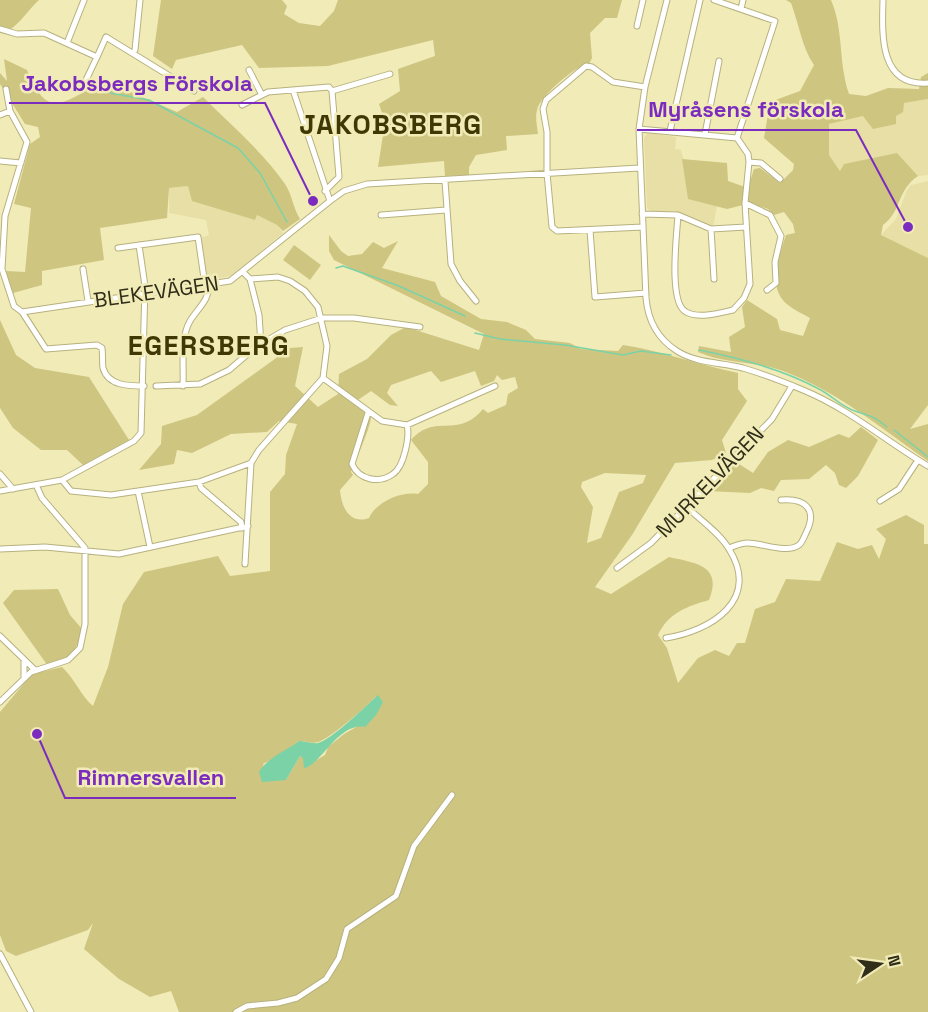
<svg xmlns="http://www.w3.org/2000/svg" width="928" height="1012" viewBox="0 0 928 1012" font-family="'Space Grotesk',sans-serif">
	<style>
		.built { fill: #e7dfa5 }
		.green { fill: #cec581; fill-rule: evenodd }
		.water { fill: #7bd2a7 }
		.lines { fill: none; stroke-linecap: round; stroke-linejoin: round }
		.stream { stroke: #7bd2a7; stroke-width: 1.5 }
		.minor-casing { stroke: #b7b17f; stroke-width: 7 }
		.minor { stroke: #fff; stroke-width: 5 }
		.labels { text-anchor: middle; stroke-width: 5; stroke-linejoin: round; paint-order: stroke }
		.street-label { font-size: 21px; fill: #302d19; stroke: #f1ebb7 }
		.district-label { font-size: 27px; font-weight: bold; letter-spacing: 1.5px; fill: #3f3805; stroke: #f1ebb7 }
		.leader { fill: none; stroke: #7b2cbf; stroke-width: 2 }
		.callout-dot { fill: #7b2cbf; stroke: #f1ebb7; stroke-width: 2 }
		.callout-label { font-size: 22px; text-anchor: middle; font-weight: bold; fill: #7b2cbf; stroke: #f1ebb7; stroke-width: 5; stroke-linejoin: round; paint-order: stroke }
	</style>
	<rect width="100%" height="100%" fill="#f1ebb7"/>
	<!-- built -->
	<path class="built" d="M928,99V175L918,176L897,153L840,171L829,155V124L863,116L896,124V115L904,103Z
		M648,133L676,137L675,149L681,150L690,183L717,205L713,228L705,227L674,211H650L647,208L644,138Z
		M928,181V258L881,235L896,219L907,190L911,185Z
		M188,186L224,210L255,220L257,215L277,225L283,233L231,276L207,280L201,238L209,235L206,220L169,213V188Z"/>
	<!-- green -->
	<path class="green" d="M0,0H39C28,10 22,21 11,29L0,26Z
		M161,0H282L287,6L284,14L299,23L320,26L334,11L338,0H622L617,18H605L590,33L592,58L589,64C577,64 539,97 537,110C535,117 537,126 538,134L506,136L507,150L476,155L469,167V175L445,176L444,161L378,167L385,122L379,104L400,91L398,69L435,56L433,40L328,66L259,68L242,45L176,60L172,69L153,56Z
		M786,0H831C844,30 838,62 849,94L866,96L888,88L919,89L921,77L928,73V99L904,103L903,112L896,116V124L873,129L863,116L829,124V155L840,171L844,164L897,153L918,176C896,191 902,211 883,225L881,235L928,258V405L910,429L928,424V461C882,429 837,391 783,371C756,361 724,364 698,352L699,346L731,352L729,337L745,327L742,307L747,300L777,319L780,330L803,336L810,318C801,313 788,307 782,299C769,282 780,254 786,235L795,233L793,224L784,212L774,215L768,209L743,201V205L727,209L688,199L682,159L727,163L728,181L748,188L754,169L760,168L780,183L793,170L794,164L764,138L770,102L800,91L814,65C802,48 799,24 791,3Z
		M4,59L27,70C50,127 66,96 107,82L177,112L203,97C231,125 263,152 285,184C292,194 293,208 300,219L283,231L277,225L257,215L255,220L192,201L188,186L169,188L167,218L100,228L104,260L42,271V285L13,293L6,271L25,272L31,208L14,204L30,144L40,137L38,127L25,124L0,84V73L7,81Z
		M329,235L341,251L348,256L362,254L373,242L384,248L398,241L382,268L435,282L441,296L481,319L507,322L526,330L535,339L570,343L581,349L618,351L623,345C662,351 699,365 738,373V389L747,401L722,440L726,453L712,460L675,463L632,535L595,587L611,594L669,557C695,563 723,565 709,600C688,606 668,613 658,635L667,648L678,683L698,658L715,650L729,656L737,643H745L755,609L775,602L786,579L820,581L837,542L858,549L872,545L879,559L886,539L876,529L906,515L924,525V544H928V1012H179L171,991L150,997L119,979L84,949L93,923L88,930L16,956L6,951L0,935V712L32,674L62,667C75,679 81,696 93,706L108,667L123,604L144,572L218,556L230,576L270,571V492L285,474L286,455L297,424L279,421L267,432L231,434L192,453L177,450L174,464L139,470L161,444L162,426L197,415L290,348L303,347L295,386L318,407L338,394L339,374L367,359L391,335L406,327L479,350L484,334L334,260L329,251ZM431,371L441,382L475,371L481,386L494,381L497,375L502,380L515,377L518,388L508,394L506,405L488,413L483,409C457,440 436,412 411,440L428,462V484L418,494C401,491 376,502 369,518C350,525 341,507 340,490L353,475L351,472C355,461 373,423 371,414C369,408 363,404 358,400L371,391L390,405L398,406L387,393L391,385ZM605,473L646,475L643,483L619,492L601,538L587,543L593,507L581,487L582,482ZM376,696L358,726L344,734L328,747L325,755L313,762L300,756L286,780H268L263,764L284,753L299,741C305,741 313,744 318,742C328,740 369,705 376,696Z
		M294,245L321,265L310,280L283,260Z
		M0,320L16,355L35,368L89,377L129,440L83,465L67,450H41L13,428L0,408Z
		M861,427L878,440L858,476L846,488L839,485L835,473L826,465L809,479L781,480L774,491L761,488L750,493L708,491L736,462L753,473L768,452L788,440L809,447L839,434L849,438Z
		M58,589L70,615L82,629C78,652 69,658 48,666L3,603L14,590Z"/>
	<!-- water -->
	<path class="water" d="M378,695L383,702L376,715L365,727C341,722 324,758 308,767L304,768L303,758L300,756L286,780L262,782L259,772C267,758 286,751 299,741C304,741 313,744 318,743C331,740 367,705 378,695Z"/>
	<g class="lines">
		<!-- stream -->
		<path class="stream" d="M110,93L149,100L238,148L260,173L287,222
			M336,268L343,266L399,286L465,316
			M475,333L500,339L565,345L623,355L641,351L671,355
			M699,350C740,358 782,369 819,389C831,395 842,407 855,411C872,417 871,414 887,427
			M894,430L928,457"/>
		<defs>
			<path id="minor" d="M667,0L645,87L639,129L646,298C648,321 658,339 677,351C698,364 721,362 743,368C763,374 784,382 803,390C849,409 886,441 928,466
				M883,0C882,34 879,87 928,83
				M741,9L743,0
				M637,26L643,0
				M0,29L17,34L44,33L97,57L106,37L194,91
				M67,43L84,0
				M135,50L140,0
				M249,70L262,95
				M86,80L97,57
				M6,89L10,111L27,142L5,216L2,269L14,306L22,312L46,349L97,345L102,348C103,355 102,361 103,368C108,386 129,386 144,386
				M293,90L330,201
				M332,91L390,74
				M242,105L268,92L329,87L332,91
				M0,115L10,111
				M639,129L737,138
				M670,131L700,0
				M705,134L719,61
				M0,161L21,163
				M749,162L761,163L780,179
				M445,181L451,264L460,281L476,301
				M325,191L339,177L332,91
				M745,203L770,215L781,236L775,262L776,283L767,290
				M642,214L678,215C677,233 668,303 686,312C699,319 720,313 733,310L744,298L750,284L745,203L749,162L748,154L737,138L775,21L714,0
				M381,215L446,210
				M678,215L711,229L746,227
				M643,227L557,231L552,227L547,173V132L543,109L546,100L586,66L592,67L613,82L645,87
				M711,229L714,279
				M590,230L595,297L646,293
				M118,248L198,237L205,285
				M83,269L88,301
				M250,279L259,315L261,344
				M22,312L230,281L330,201L344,191L367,184L639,168
				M323,378L382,421L407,425L495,386
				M156,386L200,384L229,370L256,347L285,330L322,318H354L420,327
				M183,386C184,366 180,338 190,321C197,309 211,299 208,284
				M368,413L352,464C359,480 379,484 393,474C404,467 410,436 407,425
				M0,474L13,489
				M62,480L71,491L111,495L199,482L251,463L259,450L323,378L327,346L318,307L305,291L290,281L278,277L250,279L243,272
				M199,482L201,488L241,522L242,528
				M0,491L62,480L134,441L141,433L145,286L139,245
				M138,491L150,547
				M880,501L899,489L918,460
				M729,548C735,546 741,543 747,543C762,543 787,554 799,545C802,543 804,537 806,533C818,509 805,498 781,500
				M0,549L45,547L119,554L248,526
				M245,564L251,463
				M617,568L651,543L772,419L792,386
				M0,636L35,670
				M666,638C711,631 761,600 729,549C720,533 700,520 687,507
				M24,678V661
				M0,702L31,672L68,660L80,648L85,624V548L42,498L37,487
				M0,954L31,1012
				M236,1012L247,1006L278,1003L297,998L326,979L339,958L347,929L396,896L414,846L452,795"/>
		</defs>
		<!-- minor casing -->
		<use href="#minor" class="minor-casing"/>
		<!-- minor -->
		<use href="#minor" class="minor"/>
	</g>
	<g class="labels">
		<!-- street labels -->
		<g class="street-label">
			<text transform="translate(156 292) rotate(-8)" y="7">BLEKEVÄGEN</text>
			<text transform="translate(710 482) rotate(-46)" y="7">MURKELVÄGEN</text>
		</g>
		<!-- district labels -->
		<g class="district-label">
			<text x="391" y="134">JAKOBSBERG</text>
			<text x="209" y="355">EGERSBERG</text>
		</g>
	</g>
	<!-- callouts -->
	<path class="leader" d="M313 201L265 103H9M908 227L856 130H637M37 734L65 798H236"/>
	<g class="callout-dot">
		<circle cx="313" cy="201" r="6"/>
		<circle cx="908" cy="227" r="6"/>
		<circle cx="37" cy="734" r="6"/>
	</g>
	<g class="callout-label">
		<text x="137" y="91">Jakobsbergs Förskola</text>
		<text x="746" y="117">Myråsens förskola</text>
		<text x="151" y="785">Rimnersvallen</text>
	</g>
	<!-- north arrow -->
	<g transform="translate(880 964) rotate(77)" stroke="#f1ebb7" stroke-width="4.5" paint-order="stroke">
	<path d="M0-4.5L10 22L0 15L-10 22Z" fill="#302d19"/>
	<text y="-9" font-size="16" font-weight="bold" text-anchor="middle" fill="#302d19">N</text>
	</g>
</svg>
